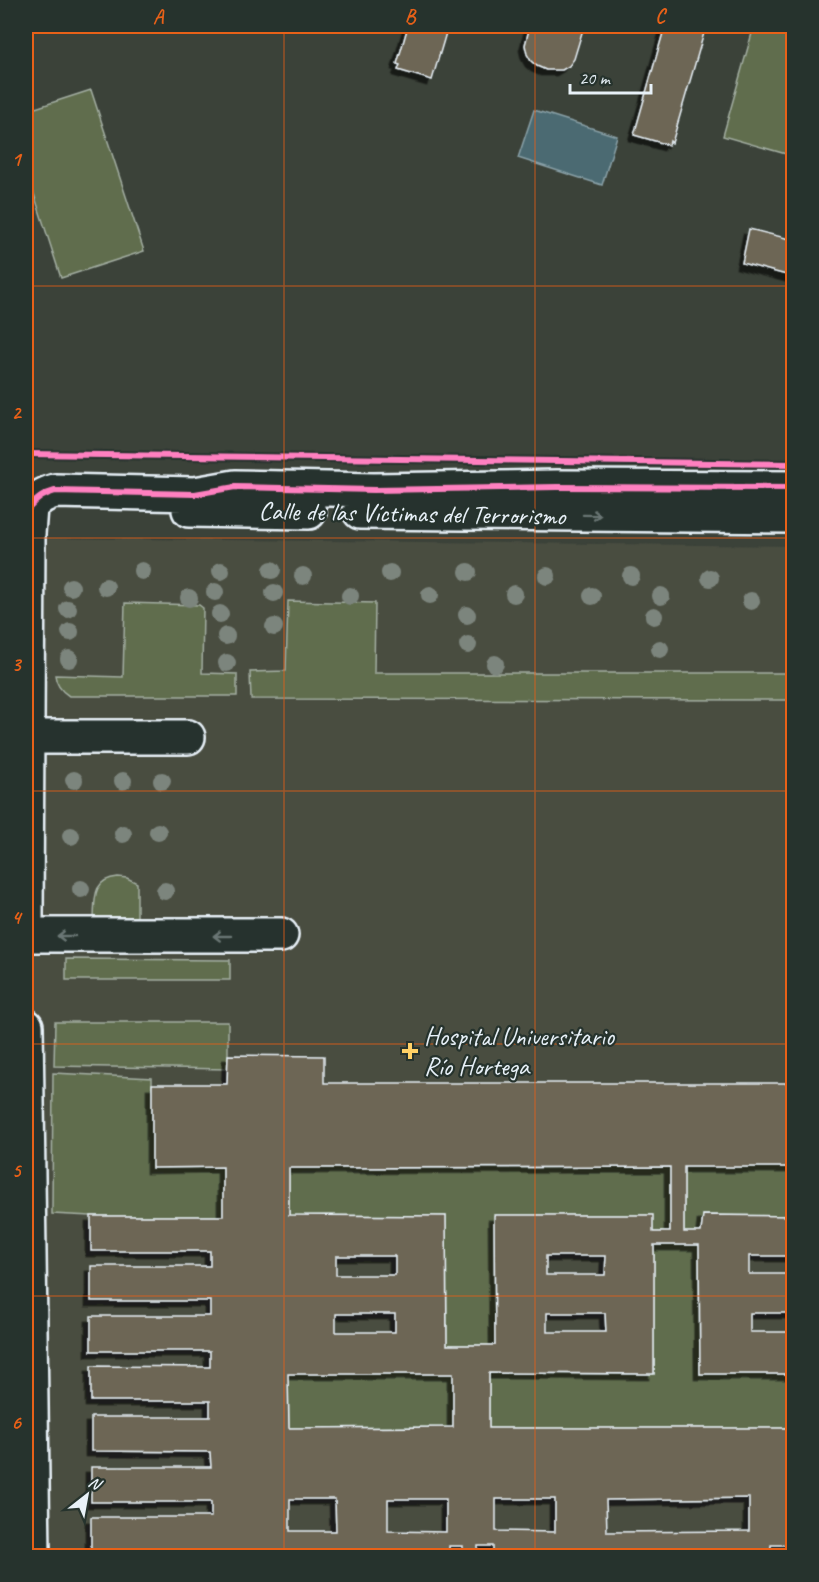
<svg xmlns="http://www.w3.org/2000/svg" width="819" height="1582" viewBox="0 0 819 1582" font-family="Caveat,sans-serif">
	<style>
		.built { fill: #4a4d41 }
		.green { fill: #606d4e; stroke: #a4afa3; stroke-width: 1.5 }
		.water { fill: #4b6b72; stroke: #8aa1a8; stroke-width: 1.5 }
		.building { fill: #6d6655; stroke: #e8f1f8; stroke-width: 1.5; fill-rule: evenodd; filter: url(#shadow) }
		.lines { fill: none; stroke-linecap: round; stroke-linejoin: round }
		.minor-casing { stroke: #e8f1f8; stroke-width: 38 }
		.minor { stroke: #26332d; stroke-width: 33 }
		.cycleway-casing { stroke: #26332d; stroke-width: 10 }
		.cycleway { stroke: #ff80c0; stroke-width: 6 }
		.tree { fill: #7c857d }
		.oneway { stroke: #6a7674 }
		.grid { fill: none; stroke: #e86118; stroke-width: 1.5; stroke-opacity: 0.55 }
		.poi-dot { fill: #ffd166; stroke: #26332d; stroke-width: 2 }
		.labels { text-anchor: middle; stroke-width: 4.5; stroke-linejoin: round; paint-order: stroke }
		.street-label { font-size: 26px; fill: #e8f1f8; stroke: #26332d }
		.poi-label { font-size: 26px; fill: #e8f1f8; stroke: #26332d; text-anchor: start }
		.neatline { fill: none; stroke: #e86118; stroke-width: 2 }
		.grid-label { font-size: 20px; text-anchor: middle; font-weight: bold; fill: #e86118 }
	</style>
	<defs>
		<filter id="shadow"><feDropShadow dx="-5.5" dy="5.5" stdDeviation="0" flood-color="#0009"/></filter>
	</defs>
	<rect width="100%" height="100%" fill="#3b4239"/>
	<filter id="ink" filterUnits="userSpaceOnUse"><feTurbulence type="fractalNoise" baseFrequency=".0167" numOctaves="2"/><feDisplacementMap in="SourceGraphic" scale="12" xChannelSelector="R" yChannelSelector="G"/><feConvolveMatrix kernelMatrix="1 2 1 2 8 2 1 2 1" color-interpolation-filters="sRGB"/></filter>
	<g filter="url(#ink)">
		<!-- built -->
		<path class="built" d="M26,538L793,546V1556H26Z"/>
		<!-- green -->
		<path class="green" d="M754,26H793V156L723,136Z
			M91,90L144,251L61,278L26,169V111Z
			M288,601L375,603L374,673H790L792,670L790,609H793V700L251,699L250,672L286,671Z
			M125,603L199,605L203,608L202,673L237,674V696H69C61,691 56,685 55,675L123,677Z
			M118,877L127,878L137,883V920L94,919C95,899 92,879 118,877Z
			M66,959L230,960V980H66Z
			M55,1022H228V1069L54,1066Z
			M53,1073L152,1078V1167H223V1216H91L52,1214Z
			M670,1167V1232H653L652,1215H495V1345H447L446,1216L289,1215V1168Z
			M684,1167H793V1216L703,1215L701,1232H684Z
			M654,1245H699L700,1374H793V1428H489V1373L654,1374Z
			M288,1374H453V1427L289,1428Z"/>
		<!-- water -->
		<path class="water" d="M534,110L617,136L602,185L518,158Z"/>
		<!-- building -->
		<path class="building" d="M408,26H448L432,80L398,70L400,65L397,64Z
			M530,26H584L574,59L569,66L562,70H546L537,66L531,61L527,54L525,45Z
			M665,26H706L672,143L670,141L669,145L634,135Z
			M749,229L794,240V277L742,263Z
			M228,1055L324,1056V1083H794V1167H684V1232H701L703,1215L794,1216V1256H749V1274H794V1313H750V1332H794V1374H700L699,1245H654V1374L489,1373V1428H794V1556H792V1545H771L770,1556H493V1546H478V1556H463V1546H449V1556H288V1552H260V1556H211V1552H91V1517H211V1502H91V1467H211L210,1452L91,1451V1417H210V1401H91V1366L210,1367V1351H91V1316H210V1301H91V1266H210V1251H91V1216H223V1167L152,1168V1084H227ZM670,1167V1232H653V1215H494L495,1345H447L446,1216L289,1215V1168ZM336,1256H395V1275H336ZM546,1256H606L605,1275H546ZM547,1313H605L606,1332H547ZM336,1314H395V1332H336ZM288,1374H453V1427L289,1428ZM749,1498V1531L607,1532L606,1500ZM290,1499H335L336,1531H290ZM388,1499H446V1532L388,1531ZM496,1499H555V1532L496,1531Z"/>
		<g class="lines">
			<defs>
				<path id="minor" d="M30,507C38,498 44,494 55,491L195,494L235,487L374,490L557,487L794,488
					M189,510L309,512
					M360,512L794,516
					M28,737H188
					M26,917L28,534L30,507
					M26,935H281
					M26,1026L33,1556"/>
			</defs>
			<!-- minor casing -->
			<use href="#minor" class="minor-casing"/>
			<!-- minor -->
			<use href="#minor" class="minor"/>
			<defs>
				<path id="cycleway" d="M26,454L794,464
					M30,507C38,498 44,494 55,491L195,494L235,487L374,490L557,487L794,488"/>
			</defs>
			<!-- cycleway casing -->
			<use href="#cycleway" class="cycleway-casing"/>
			<!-- cycleway -->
			<use href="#cycleway" class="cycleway"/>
		</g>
		<!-- trees -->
		<g class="tree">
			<circle cx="272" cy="570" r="9"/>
			<circle cx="142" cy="571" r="9"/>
			<circle cx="221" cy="571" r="9"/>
			<circle cx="468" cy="572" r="9"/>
			<circle cx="390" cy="573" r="9"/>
			<circle cx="303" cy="576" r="9"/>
			<circle cx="547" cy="576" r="9"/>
			<circle cx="631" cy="576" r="9"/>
			<circle cx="710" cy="578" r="9"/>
			<circle cx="71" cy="587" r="9"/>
			<circle cx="106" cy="587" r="9"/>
			<circle cx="215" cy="592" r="9"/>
			<circle cx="274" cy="593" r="9"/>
			<circle cx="514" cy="594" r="9"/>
			<circle cx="430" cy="595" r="9"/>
			<circle cx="350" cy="596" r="9"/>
			<circle cx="592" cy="596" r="9"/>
			<circle cx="661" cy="596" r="9"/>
			<circle cx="189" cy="598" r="9"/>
			<circle cx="751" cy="601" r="9"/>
			<circle cx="68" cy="609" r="9"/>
			<circle cx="220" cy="614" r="9"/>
			<circle cx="467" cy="615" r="9"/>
			<circle cx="654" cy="616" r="9"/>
			<circle cx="274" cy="627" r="9"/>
			<circle cx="70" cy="632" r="9"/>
			<circle cx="226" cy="636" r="9"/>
			<circle cx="468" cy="645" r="9"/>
			<circle cx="660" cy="649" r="9"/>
			<circle cx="69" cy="659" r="9"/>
			<circle cx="227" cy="663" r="9"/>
			<circle cx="495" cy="664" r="9"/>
			<circle cx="74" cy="780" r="9"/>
			<circle cx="123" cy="781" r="9"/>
			<circle cx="162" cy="781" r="9"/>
			<circle cx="158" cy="832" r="9"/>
			<circle cx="123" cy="834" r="9"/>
			<circle cx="71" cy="836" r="9"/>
			<circle cx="81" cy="889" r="9"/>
			<circle cx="165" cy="891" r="9"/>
		</g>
		<!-- one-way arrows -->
		<defs><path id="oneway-shaft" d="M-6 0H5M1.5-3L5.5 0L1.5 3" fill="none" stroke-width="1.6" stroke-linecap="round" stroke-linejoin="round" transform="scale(1.5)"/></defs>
		<g class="oneway">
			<use href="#oneway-shaft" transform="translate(592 515) rotate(1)"/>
			<use href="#oneway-shaft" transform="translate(66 936) rotate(-180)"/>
			<use href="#oneway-shaft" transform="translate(222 936) rotate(180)"/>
		</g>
	</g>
	<!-- grid -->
	<path class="grid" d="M284,26V1556M535,26V1556M26,286H794M26,538H794M26,791H794M26,1044H794M26,1296H794"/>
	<!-- markers -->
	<path class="poi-dot" d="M407 1042h6v6h6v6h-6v6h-6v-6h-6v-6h6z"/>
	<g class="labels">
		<!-- street labels -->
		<g class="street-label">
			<text transform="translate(412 513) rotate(1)" y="9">Calle de las Víctimas del Terrorismo</text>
		</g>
		<!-- poi labels -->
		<g class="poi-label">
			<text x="424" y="1045">Hospital Universitario<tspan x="424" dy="30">Río Hortega</tspan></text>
		</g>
	</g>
	<!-- margin -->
	<rect width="819" height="1582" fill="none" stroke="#26332d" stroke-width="66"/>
	<!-- north arrow -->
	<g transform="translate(87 1495) rotate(31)" stroke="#26332d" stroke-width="4.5" paint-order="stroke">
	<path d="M0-4.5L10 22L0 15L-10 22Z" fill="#e8f1f8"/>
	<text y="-9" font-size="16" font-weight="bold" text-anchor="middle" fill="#e8f1f8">N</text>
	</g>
	<!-- scale -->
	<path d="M570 84v9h81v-9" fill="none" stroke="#e8f1f8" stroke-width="3"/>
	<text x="579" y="84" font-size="18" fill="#e8f1f8" stroke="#26332d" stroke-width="4.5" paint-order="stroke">20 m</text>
	<rect x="33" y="33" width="753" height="1516" class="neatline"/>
	<g class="grid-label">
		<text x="158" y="23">A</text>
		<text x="410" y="23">B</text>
		<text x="660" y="23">C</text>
		<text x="16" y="166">1</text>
		<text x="16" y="419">2</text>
		<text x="16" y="671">3</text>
		<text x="16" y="924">4</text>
		<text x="16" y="1177">5</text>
		<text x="16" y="1429">6</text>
	</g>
</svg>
